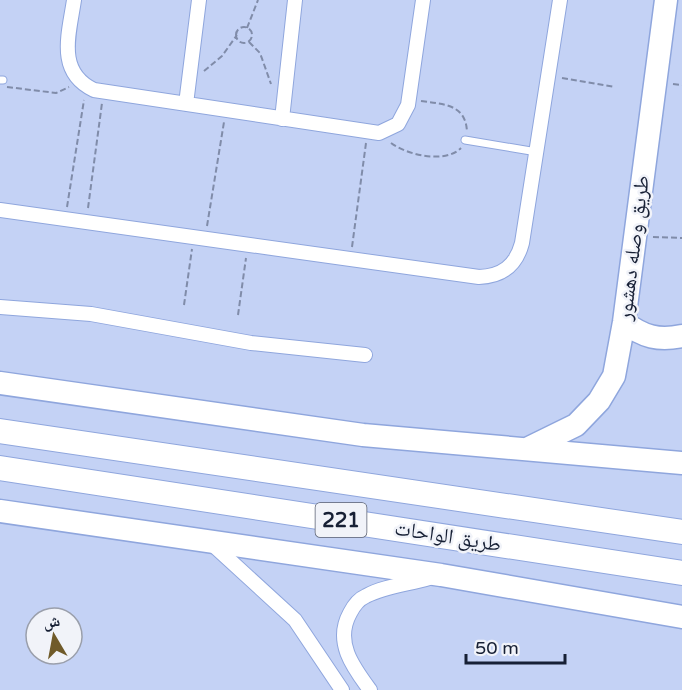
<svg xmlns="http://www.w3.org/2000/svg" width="682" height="690" viewBox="0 0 682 690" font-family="'Varela Round','Noto Naskh Arabic',sans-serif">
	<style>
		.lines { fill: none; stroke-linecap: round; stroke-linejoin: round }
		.service-casing { stroke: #8fa6dd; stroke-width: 9 }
		.minor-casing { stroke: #8fa6dd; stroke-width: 16 }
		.primary-casing { stroke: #8fa6dd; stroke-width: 25 }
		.trunk-casing { stroke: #8fa6dd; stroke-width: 26 }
		.path { stroke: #808ca9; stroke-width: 2; stroke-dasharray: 6 3; stroke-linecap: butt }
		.service { stroke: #fff; stroke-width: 7 }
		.minor { stroke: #fff; stroke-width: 14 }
		.primary { stroke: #fff; stroke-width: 22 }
		.trunk { stroke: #fff; stroke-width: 24 }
		.labels { text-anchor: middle; stroke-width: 5; stroke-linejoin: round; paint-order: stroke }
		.shield { fill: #f1f3f9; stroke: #585f70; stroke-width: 1.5 }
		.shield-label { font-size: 20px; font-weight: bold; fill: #172035 }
		.street-label { font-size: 21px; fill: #172035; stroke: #f1f3f9 }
	</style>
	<rect width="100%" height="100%" fill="#c4d2f5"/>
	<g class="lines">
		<defs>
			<path id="service" d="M0,80H3
				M465,140L537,152"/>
			<path id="minor" d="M74,0C69,34 56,72 94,90L379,133L398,124L408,105L423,0
				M186,104L199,0
				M282,119L295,0
				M0,210L479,277C502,276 516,266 522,243L560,0
				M0,307L91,314L251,343L365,355
				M211,543L295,620L342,690
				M370,690C353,667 334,642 350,613C353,607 359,599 366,596C384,586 409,584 429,578"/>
			<path id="primary" d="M624,322C643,337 659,341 682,336
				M0,383L363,435L682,463
				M527,449L576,425L599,401L614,376L624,322L666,0
				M0,511L441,575L682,617"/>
			<path id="trunk" d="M0,431L682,532
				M0,468L682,573"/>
		</defs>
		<!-- service casing -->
		<use href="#service" class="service-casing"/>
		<!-- minor casing -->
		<use href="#minor" class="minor-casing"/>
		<!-- primary casing -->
		<use href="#primary" class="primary-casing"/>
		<!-- trunk casing -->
		<use href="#trunk" class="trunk-casing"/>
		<!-- path -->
		<path class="path" d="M236 35a8 8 0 1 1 16 0a8 8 0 1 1-16 0Z
			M247,28L258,0
			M249,42L260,53L271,84
			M204,71L222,56L237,35
			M562,78L615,87
			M673,84L682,85
			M7,87L56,93L69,87
			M421,101C443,104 466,104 467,132
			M391,143C407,155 445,164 461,148
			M67,207L84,100
			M88,208L102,103
			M207,226L224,122
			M653,237L682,238
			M352,247L366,143
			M184,305L192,249
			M238,315L246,258"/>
		<!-- service -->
		<use href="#service" class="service"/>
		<!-- minor -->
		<use href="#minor" class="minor"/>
		<!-- primary -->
		<use href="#primary" class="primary"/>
		<!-- trunk -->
		<use href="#trunk" class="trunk"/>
	</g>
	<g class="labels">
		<!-- shield labels -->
		<rect class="shield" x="315.5" y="503" width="51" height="34" rx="4.5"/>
		<g class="shield-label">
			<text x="341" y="527">221</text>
		</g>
		<!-- street labels -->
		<g class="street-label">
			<text transform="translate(633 248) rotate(-83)" y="7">طريق وصله دهشور</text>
			<text transform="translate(448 536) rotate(9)" y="7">طريق الواحات</text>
		</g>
	</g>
	<!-- north arrow -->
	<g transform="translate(54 636) rotate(350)"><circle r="28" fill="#f1f3f9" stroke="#9a9fab" stroke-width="1.5"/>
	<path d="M0-4.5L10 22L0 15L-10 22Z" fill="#705b2a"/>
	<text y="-9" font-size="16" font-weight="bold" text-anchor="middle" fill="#172035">ش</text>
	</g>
	<!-- scale -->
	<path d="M466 654v9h99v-9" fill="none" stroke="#172035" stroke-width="3"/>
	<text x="475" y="654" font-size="18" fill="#172035" stroke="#f1f3f9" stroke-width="4.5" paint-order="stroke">50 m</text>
</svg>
